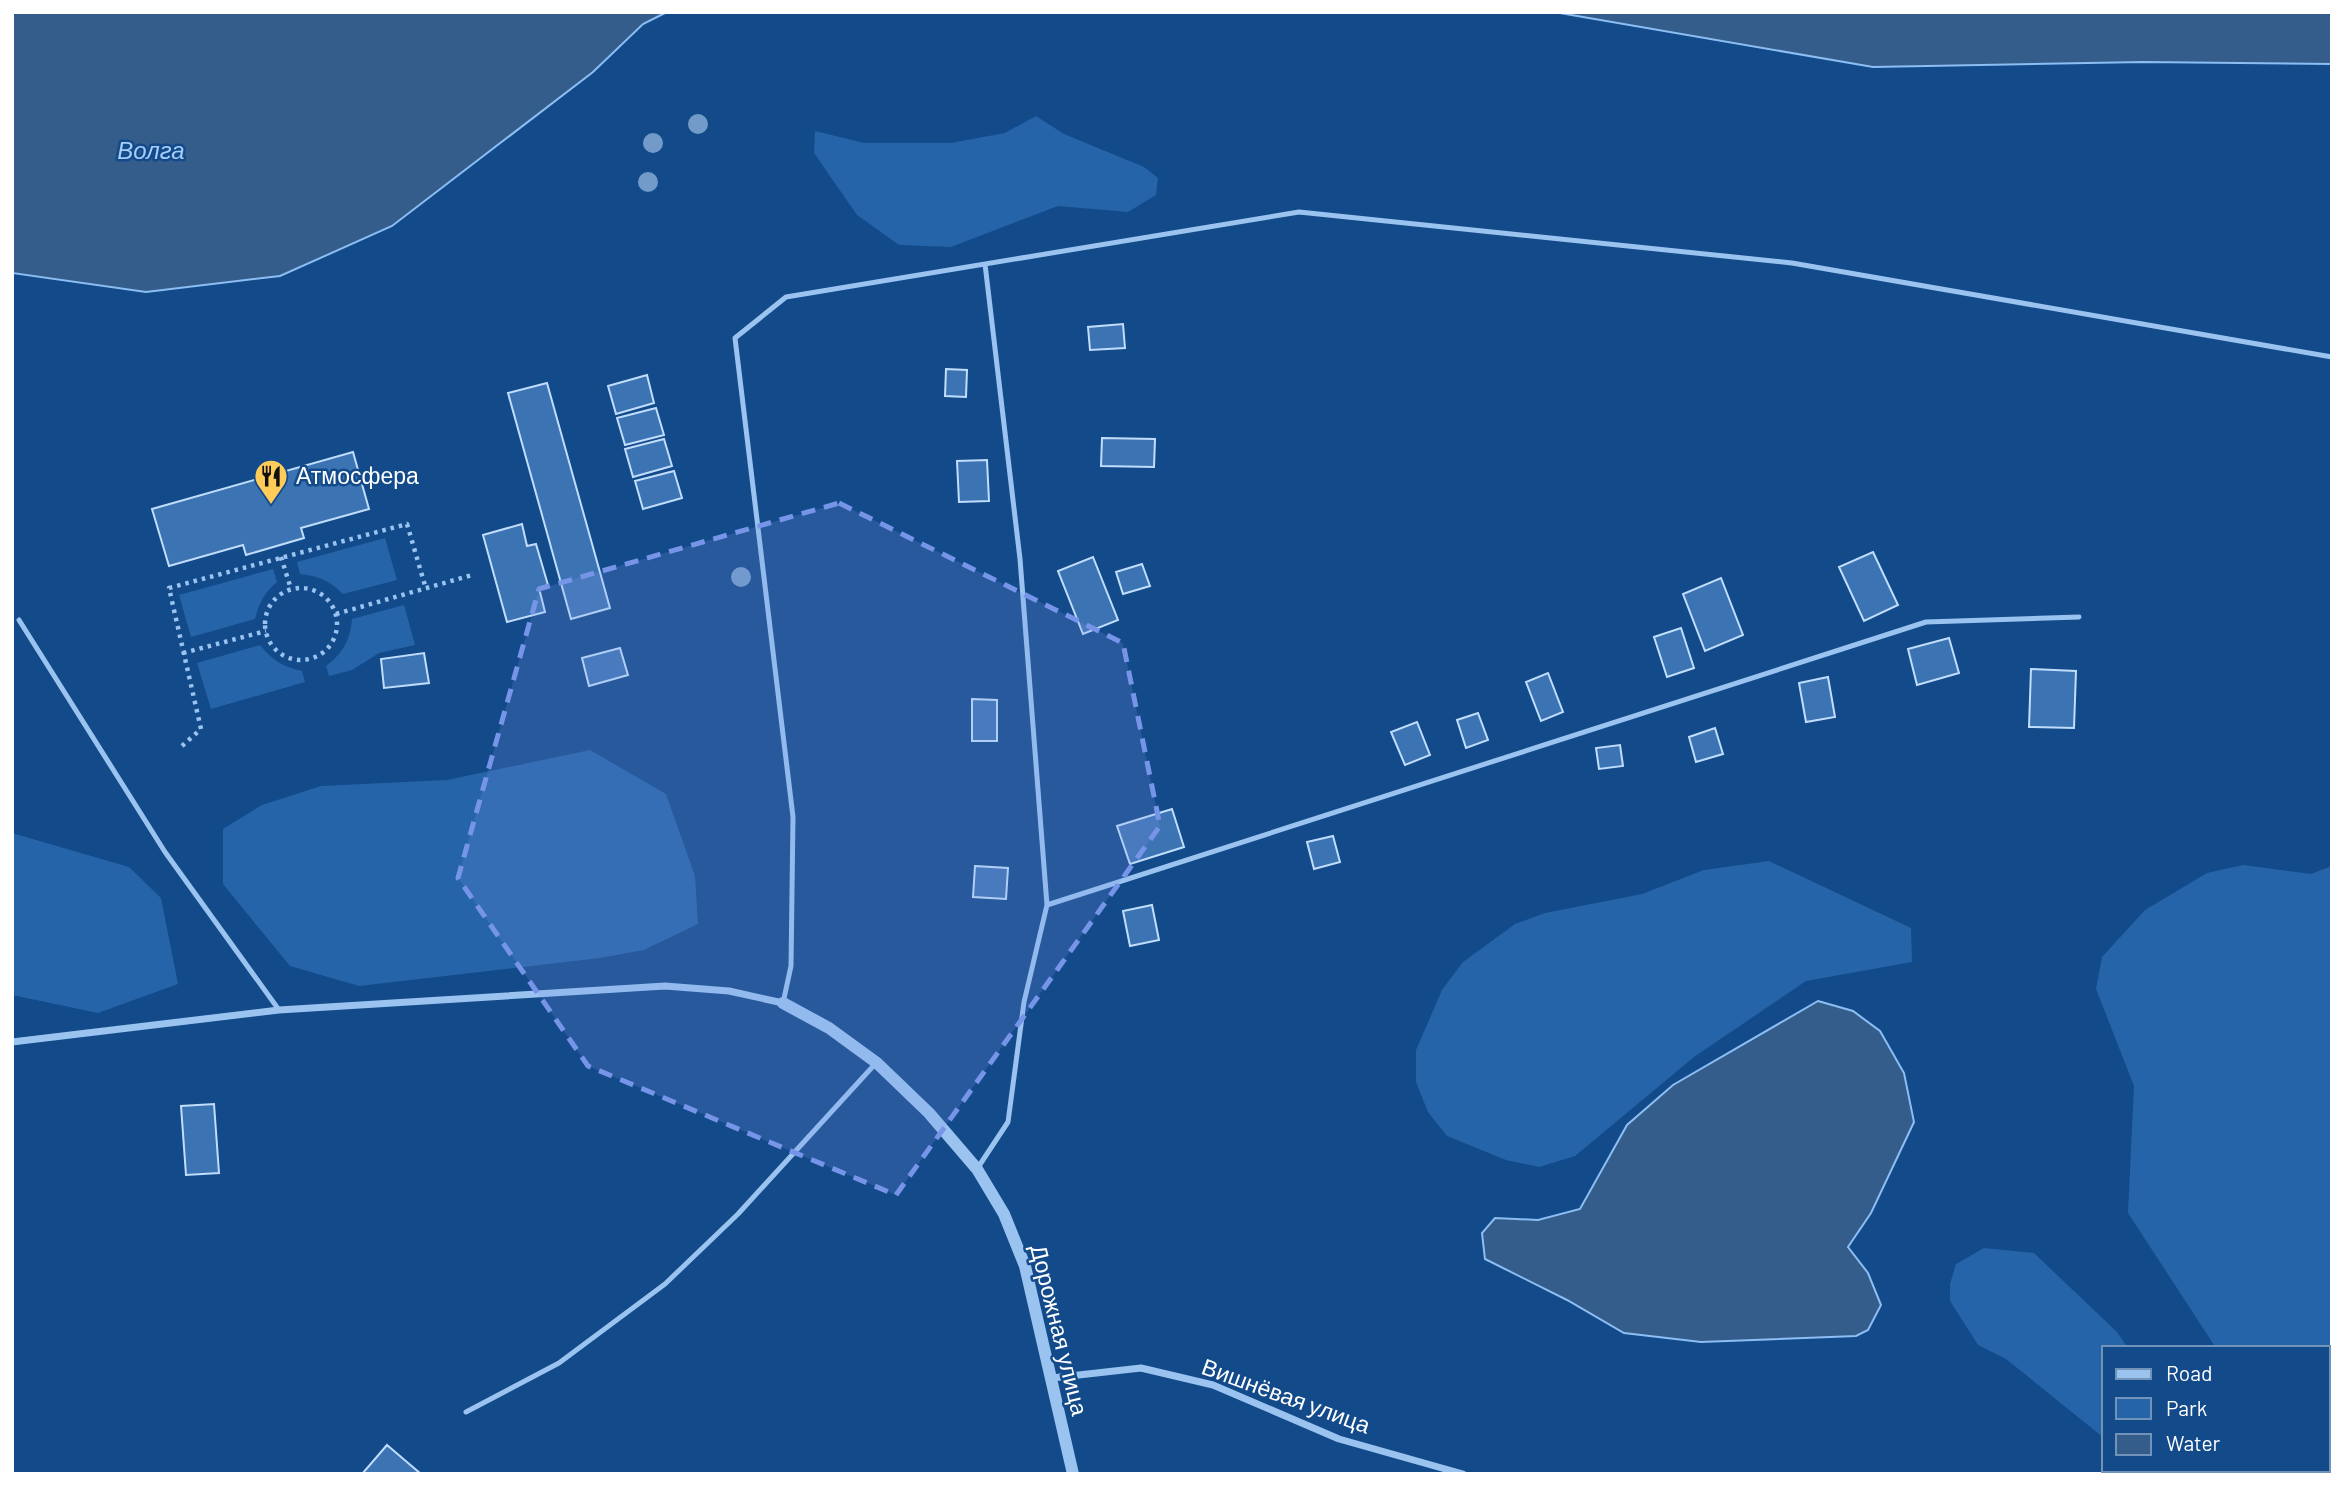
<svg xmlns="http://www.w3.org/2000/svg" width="2344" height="1486" viewBox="0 0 2344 1486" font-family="Barlow,sans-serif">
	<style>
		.green { fill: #2564a9 }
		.water { fill: #345d8c; stroke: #8cbef3; stroke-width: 2 }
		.building { fill: #3c74b3; stroke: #c0ddfc; stroke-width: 2 }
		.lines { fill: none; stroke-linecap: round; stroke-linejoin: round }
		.path { stroke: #9ac3f0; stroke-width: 4.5; stroke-dasharray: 3.5 5; stroke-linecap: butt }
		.service { stroke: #9ac3f0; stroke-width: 5 }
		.minor { stroke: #9ac3f0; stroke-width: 7 }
		.tertiary { stroke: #9ac3f0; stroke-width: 12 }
		.tree { fill: #729bc9 }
		.marked { fill: #7795e8; fill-opacity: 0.2; stroke: #7795e8; stroke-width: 5; stroke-dasharray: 14 9; stroke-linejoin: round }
		.labels { text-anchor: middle; stroke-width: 5; stroke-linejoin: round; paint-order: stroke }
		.poi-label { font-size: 23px; fill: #fff; stroke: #134a8a; text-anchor: start }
		.street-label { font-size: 23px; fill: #fff; stroke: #134a8a }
		.water-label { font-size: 24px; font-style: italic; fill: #a6cdf7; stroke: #134a8a }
	</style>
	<rect width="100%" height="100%" fill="#134a8a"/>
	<!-- green -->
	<path class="green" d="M1036,116L1064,134L1144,167L1158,178L1156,195L1128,212L1058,206L951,247L899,245L857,215L814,153L815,131L864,143H951L1005,133Z
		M385,538L397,580L343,594C330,581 319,576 300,574L297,562Z
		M273,569L277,582C264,593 259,603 255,619L191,637L179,595Z
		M404,605L415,645L379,653L352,670L329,676L326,666C343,653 350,641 352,619Z
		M260,645C272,660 283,667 302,671L305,682L211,709L197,663Z
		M590,750L666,794L695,876L698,924L644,950L600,958L359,986L290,966L223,884V829L262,805L321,786L447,780Z
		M12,833L129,867L161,898L178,984L98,1013L12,995Z
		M1769,861L1911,928L1912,962L1806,981L1694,1057L1575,1156L1539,1167L1506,1160L1447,1136L1428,1112L1416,1082V1050L1442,990L1463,962L1515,924L1545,913L1642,894L1704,870Z
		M2243,865L2311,874L2332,866V1471L2329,1474H2148L2144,1470H2328V1348H2216L2128,1213L2134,1086L2096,989L2102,957L2145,910L2207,873Z
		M1984,1248L2034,1253L2117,1332L2128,1348H2104V1438L2006,1359L1978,1345L1950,1301V1284L1956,1264Z"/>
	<!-- water -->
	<path class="water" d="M12,12H667L643,24L593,72L392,226L280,276L146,292L12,273Z
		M1554,12H2332V64L2143,62L1873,67Z
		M1818,1001L1853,1011L1880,1031L1904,1073L1914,1122L1871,1213L1848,1247L1868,1273L1881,1305L1868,1330L1856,1336L1701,1342L1624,1333L1567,1300L1485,1259L1482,1233L1495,1218L1538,1220L1580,1209L1627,1125L1673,1085Z"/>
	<!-- building -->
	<path class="building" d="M1123,324L1125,348L1090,350L1088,327Z
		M946,369L967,370L966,397L945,396Z
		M647,375L654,403L616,414L608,386Z
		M547,383L610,608L571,619L508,393Z
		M656,408L664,435L625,445L617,418Z
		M1102,438L1155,439L1154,467L1101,466Z
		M664,439L672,466L633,477L625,449Z
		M353,452L369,509L301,528L304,538L246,555L243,545L169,566L152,509Z
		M987,460L989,501L959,502L957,461Z
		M674,471L682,498L643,509L635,481Z
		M522,524L527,546L536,544L548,585L539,588L545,612L507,622L483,535Z
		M1873,552L1898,605L1864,621L1839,567Z
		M1093,557L1118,620L1083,634L1058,571Z
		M1142,564L1150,586L1123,594L1116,572Z
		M1721,578L1743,635L1705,651L1683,594Z
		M1681,628L1694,668L1667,677L1654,637Z
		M1949,638L1959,673L1917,685L1908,649Z
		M620,648L628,675L589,686L582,658Z
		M424,653L429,683L384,688L381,659Z
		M2031,669L2076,671L2074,728L2029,727Z
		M1548,673L1563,712L1541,721L1526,682Z
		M1828,677L1835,717L1806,722L1799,683Z
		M972,699L997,700V741H972Z
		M1478,713L1488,740L1466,748L1457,720Z
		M1417,722L1430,755L1405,765L1391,732Z
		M1715,728L1723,754L1696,762L1689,737Z
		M1620,745L1623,766L1599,769L1596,748Z
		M1172,809L1184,847L1130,864L1117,826Z
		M1333,836L1340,862L1314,869L1307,842Z
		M975,866L1008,868L1006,899L973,897Z
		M1152,905L1159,940L1130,946L1123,911Z
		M214,1104L219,1173L186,1175L181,1106Z
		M387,1445L421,1474H362Z"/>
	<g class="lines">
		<!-- path -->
		<path class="path" d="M281,557L291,589
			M265 624a36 36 0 1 1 72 0a36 36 0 1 1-72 0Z
			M336,614L472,575
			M183,653L266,631
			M182,746L201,729L169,588L407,524L426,589"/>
		<!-- service -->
		<path class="service" d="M985,264L1020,559L1047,905
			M19,620L165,852L279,1010
			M783,1003L791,966L793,817L735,338L786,297L1299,212L1792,263L2332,357
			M977,1169L1008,1122L1024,1002L1047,905L1926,622L2079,617
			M466,1412L559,1363L665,1284L738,1214L876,1063"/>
		<!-- minor -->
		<path class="minor" d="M12,1042L279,1010L665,986L729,991L783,1003
			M1052,1378L1141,1368L1213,1385L1339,1439L1463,1474"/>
		<!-- tertiary -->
		<path class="tertiary" d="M783,1003L829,1028L877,1063L929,1113L977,1169L1004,1214L1025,1266L1073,1474"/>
	</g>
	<!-- trees -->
	<g class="tree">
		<circle cx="698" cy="124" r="10"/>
		<circle cx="653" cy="143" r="10"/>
		<circle cx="648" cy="182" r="10"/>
		<circle cx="741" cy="577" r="10"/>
	</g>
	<!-- marked area -->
	<path class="marked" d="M839,503L1123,643L1160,826L896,1195L588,1066L458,878L539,589Z"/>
	<!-- icons -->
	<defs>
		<symbol id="restaurant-pin" viewBox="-11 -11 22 30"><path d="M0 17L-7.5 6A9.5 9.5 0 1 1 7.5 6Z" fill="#ffcb59" stroke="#134a8a"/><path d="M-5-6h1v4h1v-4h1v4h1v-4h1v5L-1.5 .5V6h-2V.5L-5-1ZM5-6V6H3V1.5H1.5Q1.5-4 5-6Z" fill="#111"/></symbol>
	</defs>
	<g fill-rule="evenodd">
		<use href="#restaurant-pin" x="252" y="457" width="38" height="52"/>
	</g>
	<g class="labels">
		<!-- poi labels -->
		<g class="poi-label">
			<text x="296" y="484">Атмосфера</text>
		</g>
		<!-- street labels -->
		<g class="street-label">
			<text transform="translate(1059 1330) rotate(76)" y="8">Дорожная улица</text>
			<text transform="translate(1286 1396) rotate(20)" y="8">Вишнёвая улица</text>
		</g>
		<!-- water labels -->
		<g class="water-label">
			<text x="151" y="159">Волга</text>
		</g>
	</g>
	<!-- border -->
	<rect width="2344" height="1486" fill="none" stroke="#ffffff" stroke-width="28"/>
	<!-- legend -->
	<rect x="2102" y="1346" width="228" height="126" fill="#134a8a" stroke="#7192b9" stroke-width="2"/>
	<rect x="2116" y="1369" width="35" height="10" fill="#9ac3f0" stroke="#7192b9" stroke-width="2"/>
	<text x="2166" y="1381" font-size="21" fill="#ffffff">Road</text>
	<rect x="2116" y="1398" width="35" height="21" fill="#2564a9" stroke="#7192b9" stroke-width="2"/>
	<text x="2166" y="1416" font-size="21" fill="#ffffff">Park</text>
	<rect x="2116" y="1434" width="35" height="21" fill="#345d8c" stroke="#7192b9" stroke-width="2"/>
	<text x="2166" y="1451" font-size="21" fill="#ffffff">Water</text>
</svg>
